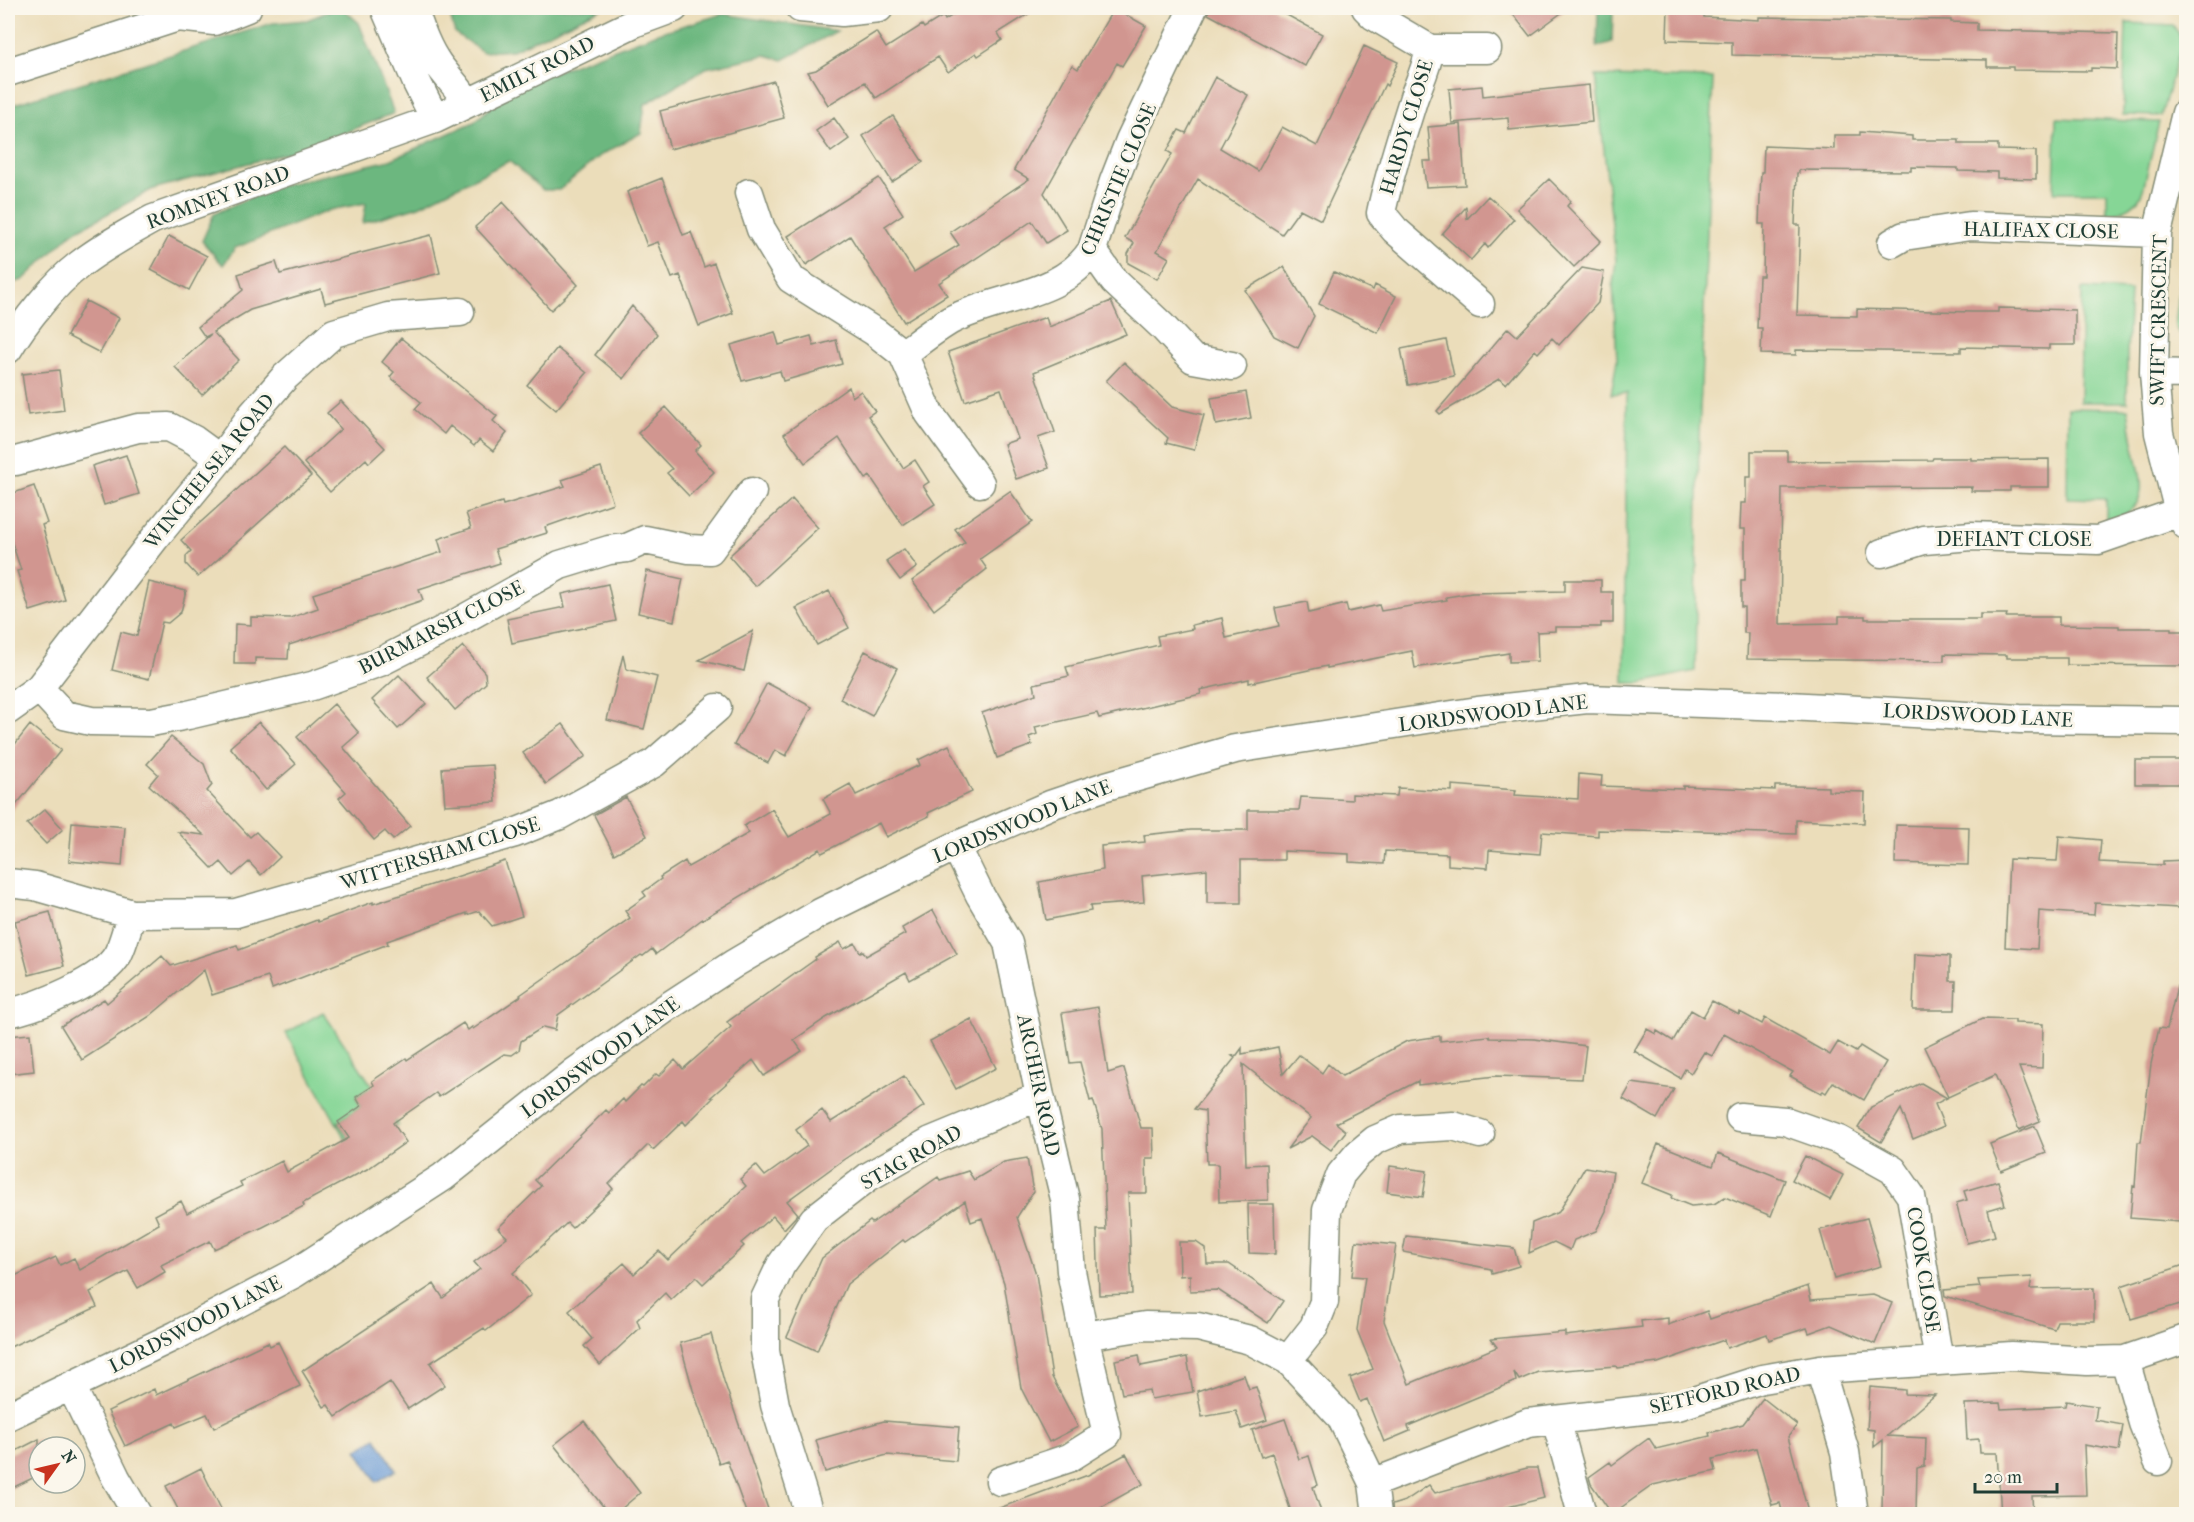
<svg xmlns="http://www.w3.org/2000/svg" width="2194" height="1522" viewBox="0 0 2194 1522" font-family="'IM FELL French Canon',serif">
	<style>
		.green { fill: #86d696; stroke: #528a65; stroke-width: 1.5 }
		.forest { fill: #6cb77f; stroke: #467a5a; stroke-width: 1.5 }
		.water { fill: #6c9bd5; stroke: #466c84; stroke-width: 1.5 }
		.building { fill: #d19690 }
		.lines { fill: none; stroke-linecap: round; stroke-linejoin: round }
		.minor-casing { stroke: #858d77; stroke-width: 31 }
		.minor { stroke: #fff; stroke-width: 28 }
		.labels { text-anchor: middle; stroke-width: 6; stroke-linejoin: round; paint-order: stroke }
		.street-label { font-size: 20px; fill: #1f3d34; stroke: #fbf7ec }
	</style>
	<rect width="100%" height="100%" fill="#fbf7ec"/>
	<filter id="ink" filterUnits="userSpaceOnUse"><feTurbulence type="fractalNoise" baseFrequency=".0167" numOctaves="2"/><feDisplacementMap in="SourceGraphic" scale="12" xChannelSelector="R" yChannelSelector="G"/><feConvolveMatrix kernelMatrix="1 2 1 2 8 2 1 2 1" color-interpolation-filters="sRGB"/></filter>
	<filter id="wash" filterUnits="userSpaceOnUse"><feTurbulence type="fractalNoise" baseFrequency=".008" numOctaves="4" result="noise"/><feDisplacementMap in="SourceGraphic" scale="24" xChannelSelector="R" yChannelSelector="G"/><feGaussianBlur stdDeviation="1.35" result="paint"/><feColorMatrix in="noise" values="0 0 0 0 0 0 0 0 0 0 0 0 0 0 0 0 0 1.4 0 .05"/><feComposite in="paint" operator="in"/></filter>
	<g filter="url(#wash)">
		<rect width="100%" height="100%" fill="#ebddba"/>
		<!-- green -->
		<path class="green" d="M2126,23L2173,25L2179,34L2181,46L2161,116L2123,115Z
			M1596,76L1713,78L1699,436L1695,671L1641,683H1624L1627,393L1611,394L1617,360L1613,284L1616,261Z
			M2056,118L2159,122L2143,190C2137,207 2124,213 2107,213V192H2054Z
			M2184,249H2186V334L2179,333L2175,326Z
			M2082,289L2130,291L2127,354V402H2080Z
			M2068,408L2128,409C2130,422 2131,435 2134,447C2143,484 2152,509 2106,522V499L2067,498Z
			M323,1012L398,1125L395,1127L367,1090L356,1097L361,1106L338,1122L356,1149L352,1151L286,1033Z"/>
		<!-- forest -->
		<path class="forest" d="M337,8H342L359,23L394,113L312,146L153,189L72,233L23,280L8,284V106L273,23L307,20Z
			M448,8H602L513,50L483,52L455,33Z
			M1598,8H1613L1612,42L1597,47Z
			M723,14L837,31L783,60L766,55L706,68L645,104L641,133L601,155L559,190H543L509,161L419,206L363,223L366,203L330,210L235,248L223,265L202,241L214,214L270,188L390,160L474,122L514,87L658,33Z"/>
		<!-- water -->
		<path class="water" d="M376,1438L396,1470L377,1482L357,1450Z"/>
		<g id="blocks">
			<!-- building -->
			<path class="building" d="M964,8H1038L998,33L1002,40L978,56L976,53L948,72L938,57L876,98L865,82L828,105L808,72L816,70L876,32L886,48L922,25L924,28L943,16L945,20Z
				M1114,8L1146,26L1122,66L1117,63L1044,193L1067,230L1046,243L1032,221L939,283L947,295L904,322L850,236L806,265L788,236L879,178L903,214L885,226L914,272L959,245L950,232L1029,179L1014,170L1072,65L1078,69Z
				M1209,8H1274L1322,34L1305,66L1208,14Z
				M1508,8H1568L1530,36Z
				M1668,8H1700V15H1704V17L1759,20V17L1951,20V22L1977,23V30L2118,33L2117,69L2091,68V71L2013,70V67H1987V60L1732,55V42L1667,40Z
				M1364,46L1398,62L1387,86L1385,84L1321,220L1300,209L1282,234L1198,179L1157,251L1169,258L1157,279L1128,263V254L1134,243L1125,238L1172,154L1167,151L1179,130L1186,133L1215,77L1248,95L1220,148L1258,171L1282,127L1317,146Z
				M774,81L784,118L670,149L660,111Z
				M1589,85L1592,122L1509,130L1508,118L1452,123L1449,89L1482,86L1483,96Z
				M893,116L923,162L892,182L863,136Z
				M834,118L849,139L831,152L816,131Z
				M1461,124L1465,185L1426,187L1423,161H1431L1428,127Z
				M1860,132L1912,136V140H1959V144H1998V150L2036,151V179L1997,178V172L1958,171V168L1911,167V171L1799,170V173H1797L1795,225H1800L1797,315L1857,316V309L1972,312H1998V308L2075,310V345H2049V349L1961,347V352L1796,350V355L1761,354L1762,328H1757L1759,276H1763L1764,224H1759L1761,172H1763L1764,146L1834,149V135H1860Z
				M662,178L683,235L691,232L704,267L714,263L733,313L699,326L680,275L672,278L658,242L647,246L627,192Z
				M1549,179L1571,201L1567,206L1601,241L1574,267L1517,209Z
				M1488,196L1514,219L1488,248L1485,244L1471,260L1442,234L1466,207L1467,219Z
				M503,202L578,285L551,310L475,227Z
				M431,235L440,273L325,303L321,289L250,310L213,332L239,360L202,395L175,367L211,334L205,337L198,327L243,290L238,274L276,262L280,274Z
				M169,236L207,256L189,290L151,270Z
				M1284,267L1314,316L1298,348L1274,336L1245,290Z
				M1582,268L1604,272L1598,303L1559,345L1552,338L1538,353L1535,350L1506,384L1499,379L1440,414L1437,411L1508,328L1517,336Z
				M1334,272L1373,290L1375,285L1396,296L1378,333L1319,304Z
				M86,301L119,318L100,353L67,336Z
				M1111,301L1126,334L1034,372L1055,432L1038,438L1049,468L1016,479L1004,444L1018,439L1001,389L965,401L948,352L1046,317L1049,327Z
				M632,306L657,334L624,379L595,355Z
				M775,332L779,345L811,336L814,346L836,340L842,364L783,381L780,371L742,381L731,345Z
				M401,338L497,416L493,421L507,433L493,451L479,440L474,446L450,426L444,434L415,409L421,402L390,377L394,372L382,362Z
				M1446,340L1454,376L1408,385L1401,349Z
				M557,348L587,373L556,410L527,385Z
				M1124,362L1172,407L1204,415L1194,450L1166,443L1168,438L1106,381Z
				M59,370L64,410L28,415L22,374Z
				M849,387L852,397L861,391L875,411L868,416L903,468L915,460L929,482L923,486L935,504L903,525L870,476L866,479L839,438L805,463L784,434Z
				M1246,392L1251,418L1216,425L1211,398Z
				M341,401L385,448L369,463L366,459L330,492L304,463L341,429L327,413Z
				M666,407L701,445L695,451L714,472L689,496L667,473L672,469L638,433Z
				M284,447L311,476L198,577L186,564V556L191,551L181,540Z
				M1751,451H1787V461L1932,460L1933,458H1971V460L2049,459V487H2010V491H1971L1972,487L1782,488L1780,624L1839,623V616H1865V619H1980V614H2007L2006,617H2059V625L2119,626V628H2171V631H2187V666L2067,665V658H2007V655L1944,654V661L1747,659L1748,633H1744V607H1741V581H1745V529H1740L1741,503H1746V477H1751Z
				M126,455L139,494L104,505L92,466Z
				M601,467L613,503L545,527L547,533L495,549L500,563L419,589L423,600L289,645L288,659L255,658V664H234L235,624L251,625V617L290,618L318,608L313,594L442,552L438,539L471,528L466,513L502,502L503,505L565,486L562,480Z
				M34,486L47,523L42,525L65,600L30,611L17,571L21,570L8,531V495Z
				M1010,491L1032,522L980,559L987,569L934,610L912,581L965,542L955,529Z
				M792,499L818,528L755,586L729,556Z
				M904,549L917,567L900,580L886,561Z
				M647,571L683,579L674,621L638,613Z
				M1565,580H1601V592H1613V623H1601V627H1555V631L1537,632L1538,661L1509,662V653L1415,668L1412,651L1327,668V666L1249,683V679L1200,690L1201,694L1099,718L1097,713L1035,727L1037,734L1029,737L1032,745L997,758L982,713L1036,694L1034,684L1069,676L1066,667L1159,645L1157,636L1193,629L1192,625L1222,618L1226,638L1279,626L1275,608L1307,602L1309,613L1346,604L1348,612L1379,605L1381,611L1447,600L1446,597L1472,593L1565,591Z
				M149,582L186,591L181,612L168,623L162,622L149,679L112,670L121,632L137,636Z
				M608,584L616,621L512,643L507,619L565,607L562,594Z
				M829,591L849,628L817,645L796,608Z
				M753,631L744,671L699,660Z
				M463,646L485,673L486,683L455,710L427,677Z
				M865,651L897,668L872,716L840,699Z
				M623,655L626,669L657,677L644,729L607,720Z
				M399,675L426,704L398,729L372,700Z
				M767,683L812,707L786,756L775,750L768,763L734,745Z
				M334,704L359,733L343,747L410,826L393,840L385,831L374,840L339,798L346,792L297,737Z
				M259,722L296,764L266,790L230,747Z
				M563,724L586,756L546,784L523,753Z
				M30,725L61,750L8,815V753Z
				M171,737L204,764L212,785L207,791L250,837L256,832L280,857L261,875L249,862L233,876L221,862L213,869L178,832L204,835L149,785L158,774L147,764Z
				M949,745L972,792L928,813L929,816L886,837L879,823L822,853L820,849L701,920L656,954L652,949L643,956L641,955L558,1015L555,1030L543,1027L521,1041L519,1050L512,1055L504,1054L439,1097L436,1093L393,1123L406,1142L369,1168L303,1203L304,1206L263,1227L214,1249L210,1241L161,1265L165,1272L138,1288L128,1271L90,1292L97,1307L8,1348V1279L56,1257L60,1265L74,1258L80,1270L159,1224L155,1215L181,1201L187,1213L242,1186L240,1182L282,1161L287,1172L349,1138L338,1122L361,1106L356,1097L374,1085L372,1081L406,1058L407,1060L463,1023L468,1030L472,1027L473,1029L521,996L520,995L630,918L625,911L646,896L643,892L661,879L660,877L685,861L688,867L749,833L744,826L772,809L789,837L831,814L823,799L850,784L856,795L920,765L918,760Z
				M2135,760H2183L2184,784H2135Z
				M493,765L496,802L445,805L442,768Z
				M1579,774L1602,776L1601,786L1683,789V786L1775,790V786H1792L1828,787V791L1865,792L1864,823L1796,820V834L1671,830V832L1598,830V836L1542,832L1540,854L1489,850L1488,868L1448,865V854L1385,851L1384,864L1349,862V854L1284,851V860H1241V903H1207V869L1142,876L1144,902L1090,906L1091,911L1046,920L1039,882L1103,870L1101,846L1145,842L1144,835L1191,830H1248V810H1299L1301,797L1352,800V794L1397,796L1398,788L1452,791V785L1516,790L1515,795L1578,799Z
				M626,797L647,836L614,854L594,815Z
				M45,809L63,829L46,844L27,824Z
				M72,822L125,827L122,866L69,861Z
				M1896,825L1969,827L1968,865L1895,863Z
				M2059,836L2101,840L2099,862L2163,865V861L2187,860V903L2178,904V908L2095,903L2094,915L2039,911L2037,949L2005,947L2009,859L2057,861Z
				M505,861L522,916L492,926L479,911L467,915V913L387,941L388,944L272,989L268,977L212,995L204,970L150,1016L82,1060L61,1026L104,999L107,1003L162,956L171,966L237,945L239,950L317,920L318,922L373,902V904Z
				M933,910L957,954L910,980L906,972L826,1018L794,1040L802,1051L764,1076L753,1060L711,1097L713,1098L686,1125L683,1121L653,1150L648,1145L609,1184L613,1189L572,1228L567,1223L513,1273L531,1295L486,1331L484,1328L430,1363L445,1385L408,1409L390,1382L336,1417L328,1405L324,1407L302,1371L434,1284L443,1298L480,1269L474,1262L507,1237L498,1228L541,1186L535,1180L606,1110L609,1113L623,1099L625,1102L641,1086L643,1087L656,1074L659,1076L675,1060L683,1069L731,1027L727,1022L816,959L815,957L840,942L844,949L855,943L860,952L863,951L866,956L905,934L902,928Z
				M50,912L64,966L29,975L15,921Z
				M1915,954L1950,956V981H1956L1955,1010H1913Z
				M2177,986L2187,987V1178H2184L2180,1222L2130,1218L2133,1186L2135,1187L2138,1142H2141L2151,1064L2159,1028L2167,1029Z
				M1712,1001L1739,1015L1740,1012L1762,1024L1765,1018L1830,1055L1838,1042L1856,1052L1860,1046L1886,1062L1864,1100L1833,1082L1826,1093L1823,1091L1821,1093L1790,1076L1793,1072L1724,1034L1712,1056L1704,1052L1691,1073L1685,1069L1680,1078L1634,1051L1647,1029L1656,1034L1657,1031L1673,1041L1691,1010L1703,1017Z
				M1098,1007L1108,1073L1124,1068L1141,1128H1153L1154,1158H1146L1147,1193H1128L1132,1294L1099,1295L1097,1230H1106L1102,1129L1093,1100L1090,1101L1080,1062L1070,1063L1062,1013Z
				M971,1019L996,1068L956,1089L930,1041Z
				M1982,1019L2015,1020V1023L2043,1024L2042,1068L2019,1067L2040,1121L2019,1130L1995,1075L1948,1097L1924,1047Z
				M30,1034L34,1071L8,1074V1036Z
				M1440,1036V1041L1489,1036L1490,1038L1534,1039L1586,1046L1582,1079L1496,1076L1418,1085V1081L1336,1123L1346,1131L1331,1150L1312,1136L1287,1149L1311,1118L1243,1064L1246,1165L1267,1164L1268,1200L1219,1202L1218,1164H1207L1205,1111L1194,1109L1235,1058L1232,1056L1237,1055L1242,1048V1054L1278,1047L1283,1074L1299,1055L1322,1073L1328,1064L1342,1076L1407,1041Z
				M904,1076L924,1106L843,1160L787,1201L798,1214L784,1229L773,1216L741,1243L744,1246L703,1284L696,1277L671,1300L665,1293L637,1320L640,1328L600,1365L584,1346L592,1339L569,1311L624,1263L634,1274L659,1251L668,1260L746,1186L740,1179L756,1165L765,1176L807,1146L796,1130L822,1110L831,1122Z
				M1632,1083L1674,1089L1657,1119L1623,1099Z
				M1921,1083L1947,1098L1935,1104L1944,1126L1913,1139L1901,1109L1881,1142L1858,1128L1871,1107Z
				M2035,1126L2046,1153L2001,1171L1990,1144Z
				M1658,1144L1713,1166L1718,1153L1785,1180L1771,1216L1725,1197L1714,1204L1691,1206L1671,1198L1672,1195L1642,1183Z
				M1805,1156L1843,1175L1830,1200L1792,1180Z
				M1027,1158L1033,1192L1017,1217L1036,1274L1052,1377L1078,1427L1049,1442L1021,1388L1004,1283L982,1218L971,1222L965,1201L905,1242L903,1240L847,1284L817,1351L787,1337L822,1258L870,1221L872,1223L938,1177L940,1180L968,1171L974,1180L1004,1162Z
				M1390,1166L1427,1171L1423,1197L1387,1192Z
				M1585,1167L1613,1172L1606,1211L1596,1231L1574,1240L1570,1250L1554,1242L1529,1253L1532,1223L1559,1212Z
				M1998,1181L2005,1205L1988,1210L1995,1236L1967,1243L1956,1203L1967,1200L1964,1191Z
				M1248,1204H1274L1275,1254L1249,1253Z
				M1867,1218L1881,1266L1834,1279L1820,1230Z
				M1406,1236L1514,1248L1519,1266L1492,1274L1491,1269L1403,1252Z
				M1356,1241L1396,1245L1384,1321L1409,1384L1497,1347L1491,1339L1565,1332V1336L1642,1327L1641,1321L1668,1318V1325L1707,1311L1710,1319L1808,1286L1811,1300L1873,1295L1892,1303L1875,1344L1831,1325L1809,1333L1807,1328L1769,1340L1767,1334L1727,1348L1724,1340L1658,1363L1617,1368L1616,1366L1538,1372L1519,1380L1514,1372L1516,1381L1408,1426L1410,1431L1384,1442L1367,1399L1360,1402L1350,1378L1373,1369L1357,1330L1365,1277L1352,1276Z
				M1179,1242H1196L1206,1249L1207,1264H1229L1283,1301L1268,1323L1218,1290L1190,1291V1275L1180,1276Z
				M2187,1264V1302L2131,1319L2121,1286Z
				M2032,1277L2030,1289L2094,1288V1321H2057L2054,1329L1945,1296L1944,1290L1980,1287L1978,1280Z
				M711,1334L724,1381L770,1515H747L727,1460L719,1463L693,1390L680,1343Z
				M268,1342L270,1346L278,1342L300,1386L214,1428L207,1414L176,1427L174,1423L125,1446L108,1411L154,1389L156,1395Z
				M1139,1355L1141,1366L1187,1357L1193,1392L1151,1399L1149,1390L1122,1394L1115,1360Z
				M1244,1375L1249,1389L1256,1387L1267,1420L1242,1429L1236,1411L1202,1417L1197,1391Z
				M1870,1387L1905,1390V1394L1935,1395L1887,1436L1926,1438L1925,1466L1917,1468L1916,1514L1882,1513L1883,1440L1874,1447V1430L1867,1429Z
				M1763,1398L1797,1425L1788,1437L1809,1515H1783L1780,1503L1772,1505L1756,1448L1713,1459L1716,1471L1653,1485L1612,1514L1591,1484L1589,1477L1610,1462L1612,1465L1649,1438L1656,1449L1710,1436L1709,1433L1743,1424Z
				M2066,1401L2097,1406L2095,1420L2123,1425L2119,1451L2084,1445L2086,1495L2032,1496L2033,1515H2001L1997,1453H1980L1979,1439L1967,1440L1965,1404L2000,1403L2001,1409L2065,1406Z
				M1285,1419L1299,1459L1309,1456L1318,1485L1313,1487L1322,1515H1292L1272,1453L1261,1457L1252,1430Z
				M584,1421L640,1493L614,1515H610L554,1445Z
				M884,1421L959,1427L956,1461L887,1455L825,1472L816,1440Z
				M39,1439V1475L8,1490V1455Z
				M1126,1454L1143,1484L1087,1515H990L989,1512L1088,1475Z
				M201,1468L224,1515H181L166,1486Z
				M1527,1468H1537L1544,1498L1504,1508L1499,1515H1393L1392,1505L1405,1501L1429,1485L1435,1493Z"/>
		</g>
	</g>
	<g filter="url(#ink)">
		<use href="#blocks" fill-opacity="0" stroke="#858d77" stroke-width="1.5"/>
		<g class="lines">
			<defs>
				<path id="minor" d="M385,8L417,83L435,119
					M413,8C420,28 426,47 438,64C448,78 459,88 467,102
					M800,8L842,12L879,8
					M1366,8L1374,16L1430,49H1487
					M1430,49C1427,66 1420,81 1414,97C1402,136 1389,174 1381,213L1395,230L1480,304
					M8,72L178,17L214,21L247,8
					M2186,113L2157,233L2154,373L2159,433L2179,512L2186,525
					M749,193L761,229L791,279L875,332L903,354L929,413L980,483
					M1892,243L1904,236L1970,226L2157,233
					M1092,250L1114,281L1162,326L1193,359L1232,366
					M8,349C24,322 54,284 79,265C102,247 128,233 153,219L435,119L636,22L674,8
					M903,354C919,342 936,328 953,319C999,296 1063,296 1092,250L1114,181L1130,140L1193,8
					M2154,373L2186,374
					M8,461H16L138,428L169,427L194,440L220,459
					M1882,553L1924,540L1971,536L2098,540L2179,512
					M39,688L64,715L91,721L151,722L188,715L312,686L380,662L455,624L560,565L609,550L627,548L645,540L689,549L710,550L752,492
					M8,710L39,688L155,538L220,459L252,415L285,377L334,333L388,317L460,312
					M956,846L980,895L1008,943L1040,1096L1065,1199L1071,1271L1084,1336L1107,1434L1069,1458L1000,1481
					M8,883L35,886L132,914L236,913L515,833L560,815L654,763L717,708
					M8,1013C37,1007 104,981 118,954C124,942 127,927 132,914
					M1740,1117L1785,1121L1839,1140L1893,1170L1911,1196L1939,1361
					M1084,1336L1145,1326L1198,1327L1250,1340L1288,1360L1341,1417L1373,1483L1377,1514
					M1288,1360L1314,1327L1324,1302L1327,1210L1341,1174L1358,1154L1375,1140L1401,1129L1453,1126L1480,1134
					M2125,1360L2143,1423L2158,1461
					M1820,1369L1845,1452L1854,1514
					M71,1386L116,1478L137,1514
					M8,1416L177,1335L295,1273L443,1177L575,1072L666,1008L735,963L820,913L956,846L1050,805L1106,786L1235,749L1478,711L1587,699L1789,706L2020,719L2186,721
					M1556,1420L1582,1514
					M1373,1483L1528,1423L1678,1406L1762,1379L1820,1369L2012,1356L2087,1361L2125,1360L2186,1339
					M809,1514L775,1405L765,1351V1299L781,1265L814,1219L868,1177L931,1141L1040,1096"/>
			</defs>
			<!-- minor casing -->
			<use href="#minor" class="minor-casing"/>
			<!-- minor -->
			<use href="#minor" class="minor"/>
		</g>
	</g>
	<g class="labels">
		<!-- street labels -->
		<g class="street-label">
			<text transform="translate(537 69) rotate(-26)" y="7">EMILY ROAD</text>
			<text transform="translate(1406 127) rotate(-73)" y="7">HARDY CLOSE</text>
			<text transform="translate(1118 179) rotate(-67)" y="7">CHRISTIE CLOSE</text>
			<text transform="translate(218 197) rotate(-20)" y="7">ROMNEY ROAD</text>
			<text transform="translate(2041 230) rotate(1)" y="7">HALIFAX CLOSE</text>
			<text transform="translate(2158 320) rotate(-89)" y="7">SWIFT CRESCENT</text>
			<text transform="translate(209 471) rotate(-51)" y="7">WINCHELSEA ROAD</text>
			<text x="2014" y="546">DEFIANT CLOSE</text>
			<text transform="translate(441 627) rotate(-27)" y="7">BURMARSH CLOSE</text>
			<text transform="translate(1493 713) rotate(-7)" y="7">LORDSWOOD LANE</text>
			<text transform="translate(1978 715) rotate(3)" y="7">LORDSWOOD LANE</text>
			<text transform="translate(1022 821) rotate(-22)" y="7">LORDSWOOD LANE</text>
			<text transform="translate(440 853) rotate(-17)" y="7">WITTERSHAM CLOSE</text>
			<text transform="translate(600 1057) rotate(-36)" y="7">LORDSWOOD LANE</text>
			<text transform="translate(1039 1085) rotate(78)" y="7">ARCHER ROAD</text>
			<text transform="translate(911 1157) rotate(-29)" y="7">STAG ROAD</text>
			<text transform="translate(1924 1270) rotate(81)" y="7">COOK CLOSE</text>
			<text transform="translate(195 1324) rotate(-27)" y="7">LORDSWOOD LANE</text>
			<text transform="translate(1725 1390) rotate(-13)" y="7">SETFORD ROAD</text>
		</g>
	</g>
	<!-- margin -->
	<rect width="2194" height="1522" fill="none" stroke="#fbf7ec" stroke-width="30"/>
	<!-- north arrow -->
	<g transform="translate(57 1465) rotate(56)"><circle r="28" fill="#fbf7ec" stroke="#a3ada2" stroke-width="1.5"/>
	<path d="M0-4.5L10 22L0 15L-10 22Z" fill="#c8321e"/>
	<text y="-9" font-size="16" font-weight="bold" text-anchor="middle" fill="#1f3d34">N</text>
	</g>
	<!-- scale -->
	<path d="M1975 1483v9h82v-9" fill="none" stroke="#1f3d34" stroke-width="3"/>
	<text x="1984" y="1483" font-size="18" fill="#1f3d34" stroke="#fbf7ec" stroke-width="4.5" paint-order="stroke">20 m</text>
</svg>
